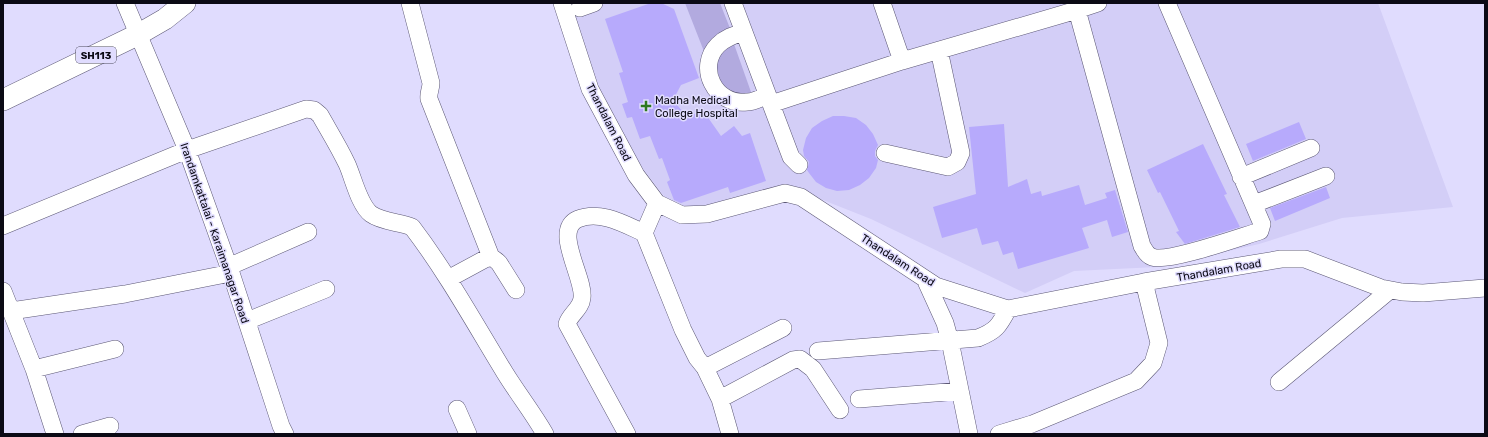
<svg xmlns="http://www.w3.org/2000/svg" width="1488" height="437" viewBox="0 0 1488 437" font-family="Rubik,sans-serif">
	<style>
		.built { fill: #d3cef7 }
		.green { fill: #b2aadf }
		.building { fill: #b7aafc }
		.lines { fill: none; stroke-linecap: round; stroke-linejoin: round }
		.minor-casing { stroke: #5c5875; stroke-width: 18 }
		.major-casing { stroke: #5c5875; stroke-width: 22 }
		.minor { stroke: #fff; stroke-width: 17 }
		.major { stroke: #fff; stroke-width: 21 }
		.poi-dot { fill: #2d781f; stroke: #e0dcfe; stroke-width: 1.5 }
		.labels { text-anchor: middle; stroke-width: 3; stroke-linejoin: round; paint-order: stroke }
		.shield { fill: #e0dcfe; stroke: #4b495b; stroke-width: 1 }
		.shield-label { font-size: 10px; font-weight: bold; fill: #0b0a15 }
		.poi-label { font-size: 11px; fill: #0b0a15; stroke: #e0dcfe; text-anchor: start }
		.street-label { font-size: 11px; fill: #0b0a15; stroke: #e0dcfe }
	</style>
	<rect width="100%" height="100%" fill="#e0dcfe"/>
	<!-- built -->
	<path class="built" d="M569,3H1378L1453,207L1342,218L1259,244L1157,267L1074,271L1025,293L871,219L790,187L710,208H673L632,154L600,93Z"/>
	<!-- green -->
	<path class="green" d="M685,3H720L731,31L705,54Z
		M734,44L751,92L746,94L724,92L715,63L722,51Z"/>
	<!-- building -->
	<path class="building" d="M651,3H661L674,9L699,78L681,85L673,100L688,118L702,109L721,136L734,126L742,136L750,133L766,181L730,193L728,187L681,203L674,200L667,182L670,180L662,158L659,159L650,136L640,139L632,117L627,118L622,104L628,102L619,73L623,72L605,19Z
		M833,116H844L856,118L866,125L873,134L878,145L875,151V156L878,160L876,168L869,178L860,185L849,190L837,191L826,188L816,182L809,173L807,170L809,162L804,156L803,150L806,138L812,128L822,121Z
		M1299,122L1306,139L1253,161L1246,144Z
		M1004,124L1008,187L1027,179L1031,194L1041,191L1042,196L1079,185L1085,205L1107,198L1105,193L1115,190L1128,232L1112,237L1107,220L1082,228L1089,248L1018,269L1013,252L1003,255L998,241L982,245L977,228L942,238L933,207L976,194L969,127Z
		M1203,144L1227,194L1224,195L1240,227L1185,244L1176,232L1179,231L1160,192L1158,193L1147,170Z
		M1326,187L1330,198L1275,221L1270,208Z"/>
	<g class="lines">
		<defs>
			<path id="minor" d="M125,3L187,150L231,273L281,426L285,434
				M410,3L431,83C431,89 428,93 429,99L491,257
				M562,3L590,89L636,175L657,203L682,215L707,214L785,193L801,197L936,286L1008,309L1144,282L1281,259H1305L1381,288L1402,292L1423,293L1485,288
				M733,3L771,104L902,61L882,3
				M580,8L594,3
				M1077,10L1098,3
				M743,32C734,35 725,38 718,45C696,67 715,106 747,102C754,102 761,98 767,95
				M902,61L1077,10L1142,246C1145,250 1146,255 1152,257C1168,263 1240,237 1260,231L1262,224L1167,3
				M771,104L791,157L799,165
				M885,153L948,167L957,162L961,153L939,50
				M1241,177L1311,148
				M1254,204L1326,176
				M3,226L187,150L306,109L314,110L320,115C329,131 339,147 347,164C353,177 359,205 371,214C382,222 400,222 412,227C447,273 475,324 505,373C518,394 533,413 545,434
				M644,233L657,203
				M228,267L308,232
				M448,279L485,259C492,257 494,258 499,263L516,290
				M925,279L945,323L950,341L969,434
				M3,291L34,369L55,434
				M11,311L125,294L231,273
				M247,321L326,289
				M818,351L978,338C996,331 999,326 1008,309
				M705,368L720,399L730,434
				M34,369L115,349
				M1279,382L1390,290
				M720,399L793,360L800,359L813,369L840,410
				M859,399L960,391
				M457,409L468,434
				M82,434L110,426
				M627,434L567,324C570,314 581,309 582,298C585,278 552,230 578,219C600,210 624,224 644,233L683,330L697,358L705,368L783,328
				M999,434L1032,424L1136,381L1153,363L1159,343L1144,282"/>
			<path id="major" d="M3,100L139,34L165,19L185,3"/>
		</defs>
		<!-- minor casing -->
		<use href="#minor" class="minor-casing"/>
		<!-- major casing -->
		<use href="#major" class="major-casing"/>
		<!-- minor -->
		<use href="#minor" class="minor"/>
		<!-- major -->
		<use href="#major" class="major"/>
	</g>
	<!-- markers -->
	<path class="poi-dot" d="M644 100h4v4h4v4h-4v4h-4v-4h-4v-4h4z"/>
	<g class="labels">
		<!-- shield labels -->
		<rect class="shield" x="76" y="47" width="40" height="16" rx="3"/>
		<g class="shield-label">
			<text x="96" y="59">SH113</text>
		</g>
		<!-- poi labels -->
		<g class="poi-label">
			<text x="655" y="104">Madha Medical<tspan x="655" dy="13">College Hospital</tspan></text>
		</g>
		<!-- street labels -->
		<g class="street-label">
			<text transform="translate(609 122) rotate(63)" y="4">Thandalam Road</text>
			<text transform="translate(215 233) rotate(71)" y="4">Irandamkattalai - Karaimanagar Road</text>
			<text transform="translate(898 260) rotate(33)" y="4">Thandalam Road</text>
			<text transform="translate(1219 270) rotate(-10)" y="4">Thandalam Road</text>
		</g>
	</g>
	<!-- border -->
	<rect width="1488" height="437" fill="none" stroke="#0b0a15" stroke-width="8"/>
</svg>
